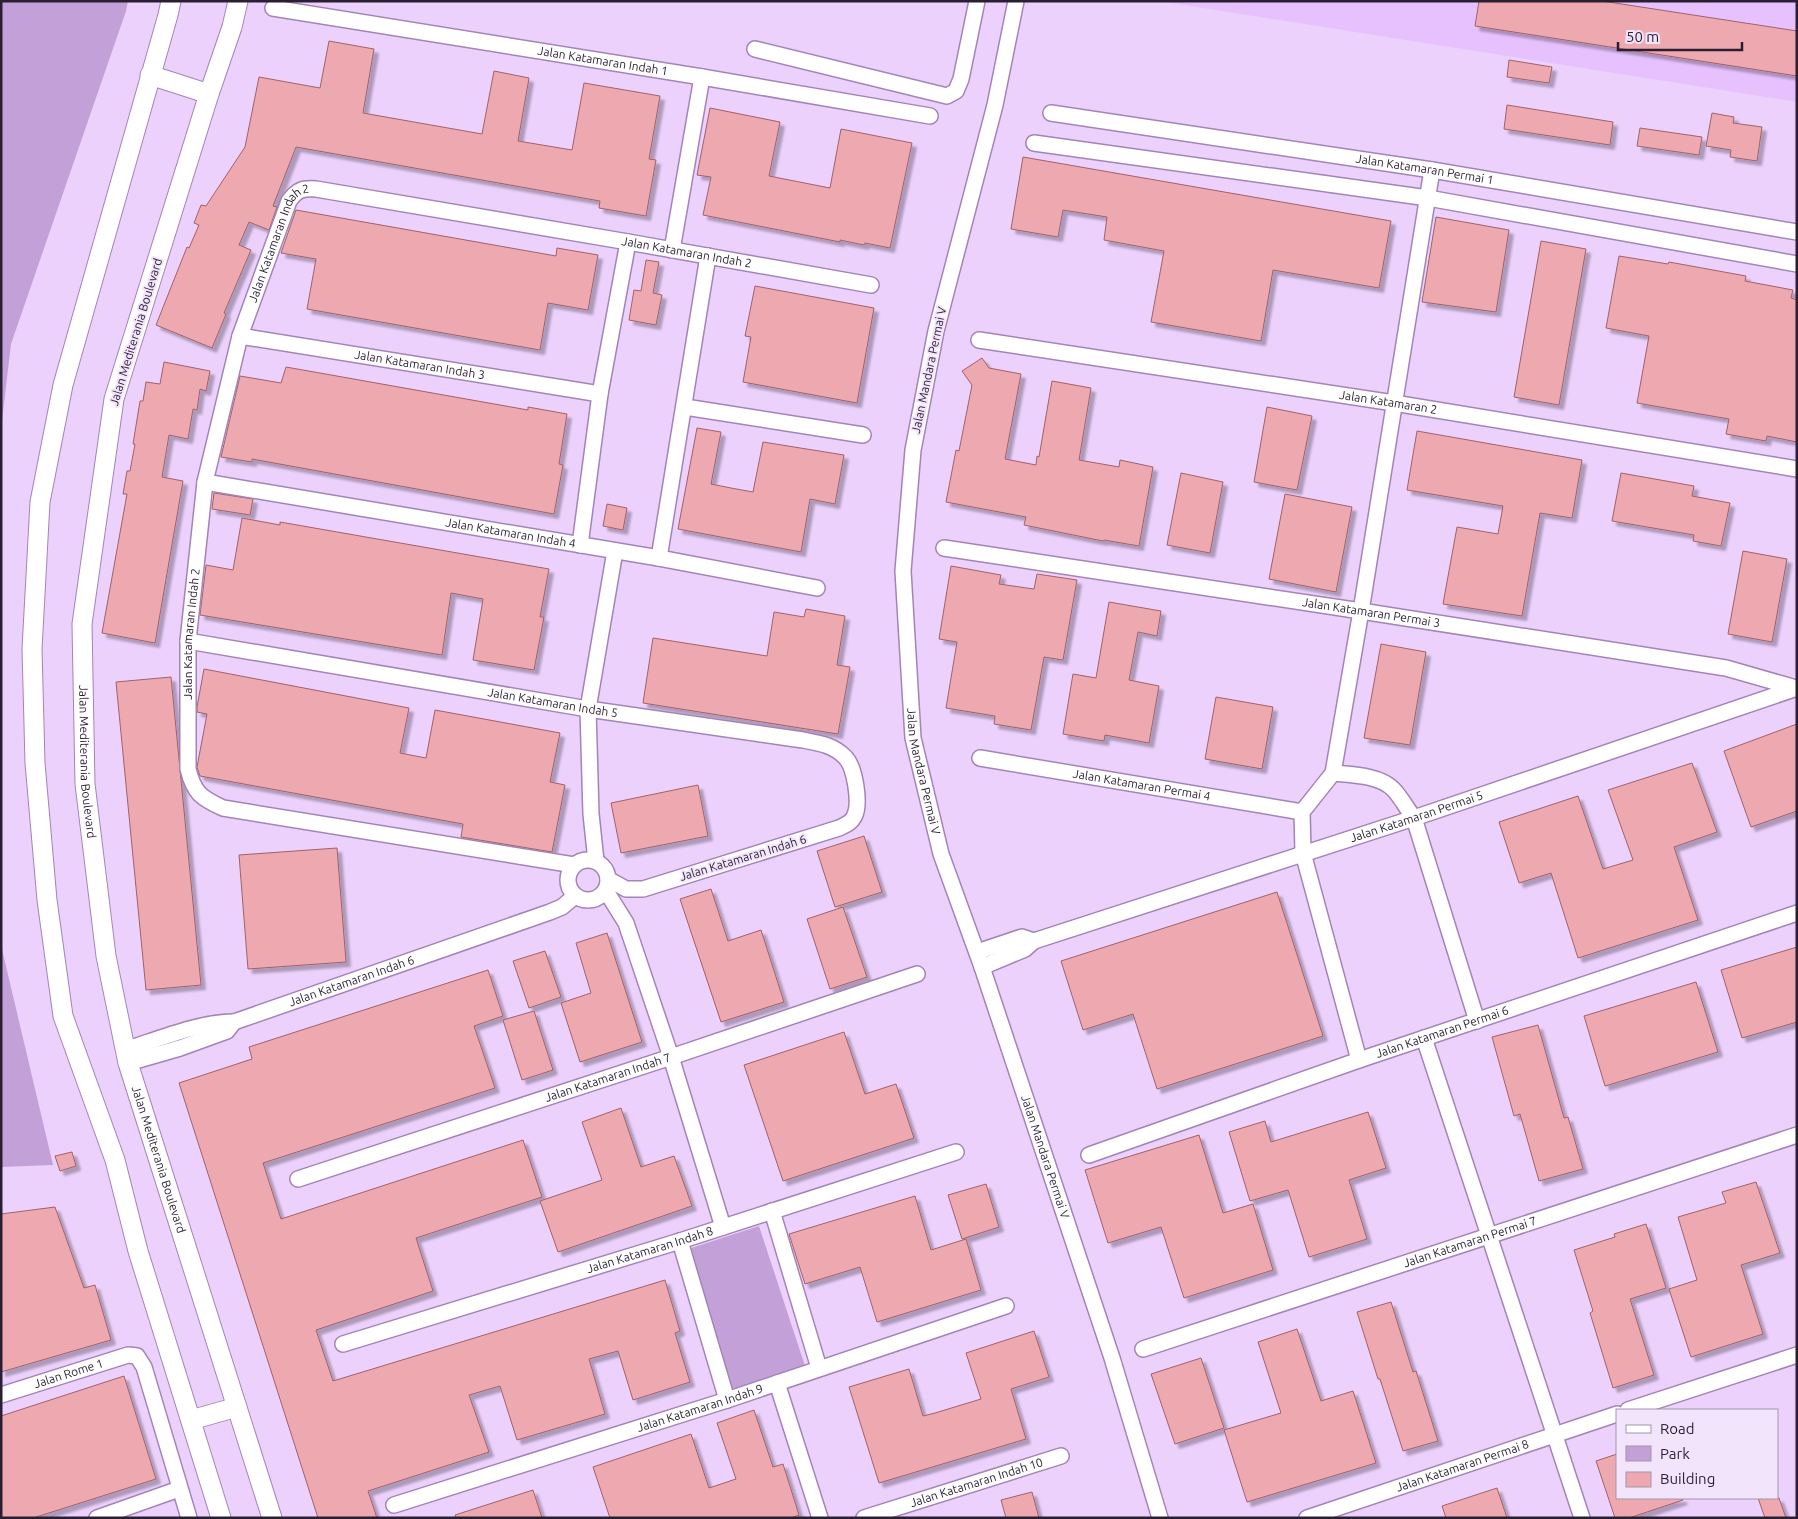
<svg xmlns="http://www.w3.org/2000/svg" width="1798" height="1519" viewBox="0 0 1798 1519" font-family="Ubuntu,sans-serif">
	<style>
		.built { fill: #e7c1fe }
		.green { fill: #c3a1d8 }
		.building { fill: #eea9b0; stroke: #a06168; filter: url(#shadow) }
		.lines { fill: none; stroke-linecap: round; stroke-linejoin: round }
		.minor-casing { stroke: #a384b7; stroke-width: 18 }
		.tertiary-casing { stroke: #a384b7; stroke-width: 21 }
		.minor { stroke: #fff; stroke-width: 15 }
		.tertiary { stroke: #fff; stroke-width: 19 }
		.labels { text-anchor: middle; stroke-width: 4; stroke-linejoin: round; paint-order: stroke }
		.street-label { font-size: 12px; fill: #2a1e32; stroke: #f2e4fb }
	</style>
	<defs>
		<filter id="shadow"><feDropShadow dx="4.5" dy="4.5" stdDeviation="1" flood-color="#0004"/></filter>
	</defs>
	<rect width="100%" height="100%" fill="#ecd1fd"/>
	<!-- built -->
	<path class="built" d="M1159,1H1797V102Z"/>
	<!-- green -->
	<path class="green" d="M1,1H128L126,11L11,344L1,429Z
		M1,945L53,1165L1,1167Z
		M759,1226L805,1366L727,1391L682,1251Z"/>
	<!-- building -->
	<path class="building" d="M1479,1H1602L1797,31V76L1475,26Z
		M329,41L374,49L363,113L482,134L494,71L529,78L518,141L572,150L584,83L660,96L649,159L656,160L646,216L599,208L600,201L296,147L273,206L277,207L269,230L249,222L239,245L251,250L224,313L226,314L212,348L156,325L187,247L189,248L199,225L194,223L201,205L206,206L245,147L259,77L320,88Z
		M1509,60L1552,67L1549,83L1507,77Z
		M1507,105L1613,122L1610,145L1504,129Z
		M710,108L780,122L769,176L830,188L841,129L912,143L890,248L865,243L864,245L840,240V242L703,215L711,177L697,175Z
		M1712,113L1734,117L1733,123L1762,127L1757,161L1730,157L1731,150L1706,146Z
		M1640,128L1702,137L1699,155L1637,146Z
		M1023,157L1391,221L1379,288L1273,270L1261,341L1151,322L1164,251L1104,240L1107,217L1063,210L1058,237L1011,229Z
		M296,210L556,256L557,248L598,255L588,310L548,303L540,350L307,309L316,259L281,253Z
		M1436,217L1509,230L1496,312L1422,302Z
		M1541,241L1586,249L1559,405L1514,397Z
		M1619,256L1668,264L1669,262L1746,276L1745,281L1793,290L1791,298L1797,300V442L1767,436L1766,441L1726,434L1729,419L1637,403L1649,336L1606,328Z
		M646,260L659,262L653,293L662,295L656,325L629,320L634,290L641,291Z
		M755,286L874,308L857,403L743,382L751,337L745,336Z
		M982,358L989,368L1021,374L1005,459L1036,465L1037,456L1039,457L1052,381L1091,388L1079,460L1119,467L1120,460L1153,467L1139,546L1104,540L1103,541L1024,525L1026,517L946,502L956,450L959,451L972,385L962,371Z
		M164,362L210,371L206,391L200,389L197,410L193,409L188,439L169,435L162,477L183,481L155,643L102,633L127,494H123L127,471H130L135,444H133L140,401H143L146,382L160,384Z
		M286,367L528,410V407L567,414L559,464L563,465L554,514L252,459V462L221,457L240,376L281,383Z
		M1267,407L1312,416L1297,490L1254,482Z
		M697,428L721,432L711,484L731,488L753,492L763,442L844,455L835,504L810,499L801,552L678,529Z
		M1417,431L1582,460L1572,518L1540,513L1522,616L1443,604L1457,527L1498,534L1503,506L1407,490Z
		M1181,473L1223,482L1210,553L1167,545Z
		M1621,473L1694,486L1692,496L1730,503L1721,546L1693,541L1694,535L1612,521Z
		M214,493L253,499L250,515L212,509Z
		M1285,494L1352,507L1336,592L1269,579Z
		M607,504L627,508L623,530L603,526Z
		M242,518L280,525V522L549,569L540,617H544L534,670L473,660L483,599L451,593L442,655L200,615L206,565L233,570Z
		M1743,551L1787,559L1772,642L1728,634Z
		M951,566L1001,575L999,584L1034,589L1037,574L1077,580L1063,660L1044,657L1031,730L994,724L995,716L946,708L957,642L939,639Z
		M1109,602L1161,611L1157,636L1138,632L1129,680L1159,686L1149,743L1105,735L1104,741L1063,734L1073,674L1096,678Z
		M806,609L845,616L837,665L850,667L838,734L643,703L653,638L767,656L774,612L804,617Z
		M1381,644L1426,652L1410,745L1364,738Z
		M204,669L409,708L400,753L426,758L435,710L560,733L550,782L565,785L552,852L461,837L463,824L200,776L197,767L207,714L197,712V707Z
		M171,677L201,985L146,990L116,682Z
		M1216,697L1273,707L1262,769L1205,759Z
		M1797,724V811L1751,827L1724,751Z
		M1692,763L1717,832L1674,847L1698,920L1578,958L1551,873L1519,883L1499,822L1578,796L1603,869L1633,860L1608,790Z
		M698,785L708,836L621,853L611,803Z
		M864,836L882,892L835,907L817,851Z
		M337,848L346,962L248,969L239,855Z
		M711,889L728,941L761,930L784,1002L721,1022L680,899Z
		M1277,892L1323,1036L1157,1089L1133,1014L1083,1030L1061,961Z
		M843,907L867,977L830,989L807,919Z
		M607,933L642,1042L580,1062L561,1003L591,993L576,943Z
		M1797,947V1022L1742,1038L1721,970Z
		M545,951L561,997L529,1008L513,961Z
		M488,970L503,1016L474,1026L495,1088L263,1163L281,1219L523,1140L542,1197L416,1238L433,1291L316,1330L333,1381L665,1280L680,1331L675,1333L690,1382L633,1400L618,1351L589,1359L605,1414L517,1440L500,1386L469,1395L489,1452L368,1491L377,1518H318L179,1083L252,1059L249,1047Z
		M1696,982L1718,1052L1605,1086L1584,1016Z
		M534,1011L553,1070L522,1080L503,1020Z
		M1538,1025L1564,1118L1568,1117L1583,1169L1539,1181L1520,1114L1514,1116L1492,1037Z
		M844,1032L865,1094L896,1084L914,1138L783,1181L744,1065Z
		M621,1108L641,1167L674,1156L692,1206L558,1252L540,1201L602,1180L582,1122Z
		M1368,1112L1386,1168L1349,1180L1367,1239L1309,1257L1288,1190L1250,1201L1229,1132L1265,1121L1271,1142Z
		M1199,1135L1223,1213L1253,1204L1273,1270L1184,1298L1161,1227L1108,1243L1085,1170Z
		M72,1152L76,1166L60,1171L55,1156Z
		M1756,1182L1780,1253L1741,1265L1763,1334L1691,1357L1669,1289L1697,1280L1678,1217L1726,1203L1722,1192Z
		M986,1184L999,1227L962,1239L948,1195Z
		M915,1196L931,1250L966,1239L981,1290L877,1322L860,1267L805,1284L789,1234Z
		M55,1207L84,1288L95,1285L111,1340L1,1372V1214Z
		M1646,1224L1666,1288L1630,1299L1654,1375L1613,1388L1590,1313L1593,1311L1574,1250L1615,1237L1614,1234Z
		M1391,1302L1413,1372L1416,1371L1438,1441L1403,1451L1380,1379H1378L1357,1312Z
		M1297,1329L1321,1401L1353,1391L1376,1463L1247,1502L1224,1430L1281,1413L1258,1342Z
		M1034,1331L1049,1377L1011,1389L1026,1439L879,1483L849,1387L909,1369L923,1416L935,1413L981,1399L966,1353Z
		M1201,1358L1224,1428L1175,1444L1151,1374Z
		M124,1376L156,1479L33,1518H1V1416Z
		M754,1410L773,1467L783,1464L799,1515L791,1518H610L593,1467L691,1434L709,1488L736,1479L717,1423Z
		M1617,1454V1498H1682L1683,1500L1629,1518H1615L1596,1461Z
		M1497,1488L1507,1518H1446L1442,1506Z
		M533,1490L542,1518H456L455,1515Z
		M1032,1492L1039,1518H1006L1001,1500Z
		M1758,1498H1779L1786,1518H1765Z"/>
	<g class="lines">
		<defs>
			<g id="minor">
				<path id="s1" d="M1016,1L995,105L936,331L913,450L903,571L913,738L941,854L982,967L1112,1358L1160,1518"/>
				<path id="s2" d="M273,8L702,77L930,116"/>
				<path d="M755,49L947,96L956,91L961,79L977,1"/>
				<path id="s3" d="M1051,113L1432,170L1797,232"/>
				<path d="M1034,143L1428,198L1797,264"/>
				<path d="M672,250L702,77"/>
				<path id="s4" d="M240,336L600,394"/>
				<path id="s5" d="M979,340L1394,403L1797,469"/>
				<path d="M685,407L863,435"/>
				<path id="s6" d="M205,482L659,558L817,588"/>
				<path d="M580,545L600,394L628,242"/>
				<path id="s7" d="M944,548L1361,611L1726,668L1796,688"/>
				<path d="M659,558L708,256"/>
				<path id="s8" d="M188,641L588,709L803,740C819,743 833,745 845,757C855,767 861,804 854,817C851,823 845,825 839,828L643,889H626L608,879"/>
				<path id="s9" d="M980,758L1302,812"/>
				<path d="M1333,773L1361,611L1432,170"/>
				<circle cx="588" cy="880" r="20"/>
				<path d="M596,861L591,814L588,709L615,551"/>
				<path id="s10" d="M574,865L223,808C201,798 194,793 188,769V641L205,482L240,336L289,201C297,190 302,188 316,189L628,242L871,285"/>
				<path d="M606,891L626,923L671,1057L723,1227"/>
				<path d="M977,952L1022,937L1034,941"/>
				<path id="s11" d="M982,967L1025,949L1034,941L1414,818L1797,688"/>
				<path d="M1424,1038L1582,1518"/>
				<path d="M125,1050C159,1039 199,1022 234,1022"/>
				<path d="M1359,1060L1303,853L1302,812L1333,773C1352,775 1379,775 1393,789C1401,797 1407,809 1414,818L1477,1021"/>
				<path id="s12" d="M128,1063L180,1048L227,1031L234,1022L550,912L562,907L575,896"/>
				<path id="s13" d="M1089,1155L1359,1060L1797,913"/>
				<path id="s14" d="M298,1179L671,1057L917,974"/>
				<path d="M772,1211L819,1368"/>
				<path d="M680,1241L727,1400"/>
				<path id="s15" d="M343,1344L680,1241L956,1152"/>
				<path id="s16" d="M1143,1349L1797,1135"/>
				<path d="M777,1383L820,1518"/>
				<path id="s17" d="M1,1395L128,1355L137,1356L144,1367L189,1518"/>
				<path d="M1628,1410L1797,1355"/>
				<path id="s18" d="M394,1505L727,1400L1006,1306"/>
				<path d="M97,1518L179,1489"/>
				<path id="s19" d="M864,1518L1061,1456"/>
				<path id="s20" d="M1307,1518L1617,1414"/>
			</g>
			<g id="tertiary">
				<path d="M171,1L168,15L63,385L40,502L32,649L35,763L47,900L63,1016L115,1160L138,1251L221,1518"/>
				<path id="s21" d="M238,1L232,27L209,94L114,399L82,624L85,784L106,956L128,1063L272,1518"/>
				<path d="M150,75L209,94"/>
				<path d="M191,1420L237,1407"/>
			</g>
		</defs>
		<!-- minor casing -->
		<use href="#minor" class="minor-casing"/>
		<!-- tertiary casing -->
		<use href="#tertiary" class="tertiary-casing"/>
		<!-- minor -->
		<use href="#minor" class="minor"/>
		<!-- tertiary -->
		<use href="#tertiary" class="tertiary"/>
	</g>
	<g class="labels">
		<!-- street labels -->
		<g class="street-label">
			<text dy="4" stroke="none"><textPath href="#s2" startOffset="334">Jalan Katamaran Indah 1</textPath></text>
			<text dy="4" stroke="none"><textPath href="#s3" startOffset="378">Jalan Katamaran Permai 1</textPath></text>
			<text dy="4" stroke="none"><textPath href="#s10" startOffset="951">Jalan Katamaran Indah 2</textPath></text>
			<text dy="4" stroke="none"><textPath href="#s10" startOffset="1400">Jalan Katamaran Indah 2</textPath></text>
			<text transform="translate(136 332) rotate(-73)" y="4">Jalan Mediterania Boulevard</text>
			<text dy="4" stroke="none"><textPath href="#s4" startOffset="182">Jalan Katamaran Indah 3</textPath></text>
			<text transform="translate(929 370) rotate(-78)" y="4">Jalan Mandara Permai V</text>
			<text dy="4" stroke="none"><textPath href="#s5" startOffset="414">Jalan Katamaran 2</textPath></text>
			<text dy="4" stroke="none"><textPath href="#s6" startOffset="310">Jalan Katamaran Indah 4</textPath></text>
			<text dy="4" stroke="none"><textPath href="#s7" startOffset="432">Jalan Katamaran Permai 3</textPath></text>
			<text dy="4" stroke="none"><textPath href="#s10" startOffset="546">Jalan Katamaran Indah 2</textPath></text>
			<text dy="4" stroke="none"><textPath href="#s8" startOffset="370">Jalan Katamaran Indah 5</textPath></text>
			<text dy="4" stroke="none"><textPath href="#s21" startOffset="782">Jalan Mediterania Boulevard</textPath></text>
			<text dy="4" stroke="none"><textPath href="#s1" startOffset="784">Jalan Mandara Permai V</textPath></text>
			<text dy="4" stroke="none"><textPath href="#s9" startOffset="164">Jalan Katamaran Permai 4</textPath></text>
			<text dy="4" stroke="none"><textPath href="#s11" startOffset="461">Jalan Katamaran Permai 5</textPath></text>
			<text transform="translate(743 858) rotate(-17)" y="4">Jalan Katamaran Indah 6</text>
			<text dy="4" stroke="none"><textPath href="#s12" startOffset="240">Jalan Katamaran Indah 6</textPath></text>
			<text dy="4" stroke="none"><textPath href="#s13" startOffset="374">Jalan Katamaran Permai 6</textPath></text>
			<text dy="4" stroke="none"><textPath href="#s14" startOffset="326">Jalan Katamaran Indah 7</textPath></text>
			<text dy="4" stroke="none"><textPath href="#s1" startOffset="1189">Jalan Mandara Permai V</textPath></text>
			<text dy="4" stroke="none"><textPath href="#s21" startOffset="1188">Jalan Mediterania Boulevard</textPath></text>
			<text dy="4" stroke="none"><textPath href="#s16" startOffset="344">Jalan Katamaran Permai 7</textPath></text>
			<text dy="4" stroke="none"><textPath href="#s15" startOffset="321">Jalan Katamaran Indah 8</textPath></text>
			<text dy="4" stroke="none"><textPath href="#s17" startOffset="71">Jalan Rome 1</textPath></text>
			<text dy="4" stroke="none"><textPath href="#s18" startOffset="321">Jalan Katamaran Indah 9</textPath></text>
			<text dy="4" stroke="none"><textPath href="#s20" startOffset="164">Jalan Katamaran Permai 8</textPath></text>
			<text dy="4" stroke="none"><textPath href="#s19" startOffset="118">Jalan Katamaran Indah 10</textPath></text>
		</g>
	</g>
	<!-- border -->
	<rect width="1798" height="1519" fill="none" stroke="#2a1e32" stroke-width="5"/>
	<!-- legend -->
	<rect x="1616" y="1409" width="162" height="90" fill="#f2e4fb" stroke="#a295ab"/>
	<rect x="1626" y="1425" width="25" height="8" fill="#ffffff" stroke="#a295ab"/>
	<text x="1660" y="1434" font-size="15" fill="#2a1e32">Road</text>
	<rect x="1626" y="1446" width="25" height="15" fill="#c3a1d8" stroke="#a295ab"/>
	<text x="1660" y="1459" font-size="15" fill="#2a1e32">Park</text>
	<rect x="1626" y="1472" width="25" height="15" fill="#eea9b0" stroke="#a295ab"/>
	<text x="1660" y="1484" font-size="15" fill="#2a1e32">Building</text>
	<!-- scale -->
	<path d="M1618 42v8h124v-8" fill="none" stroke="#2a1e32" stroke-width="2.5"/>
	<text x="1626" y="42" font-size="15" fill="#2a1e32" stroke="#f2e4fb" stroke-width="4" paint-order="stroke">50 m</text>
</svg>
